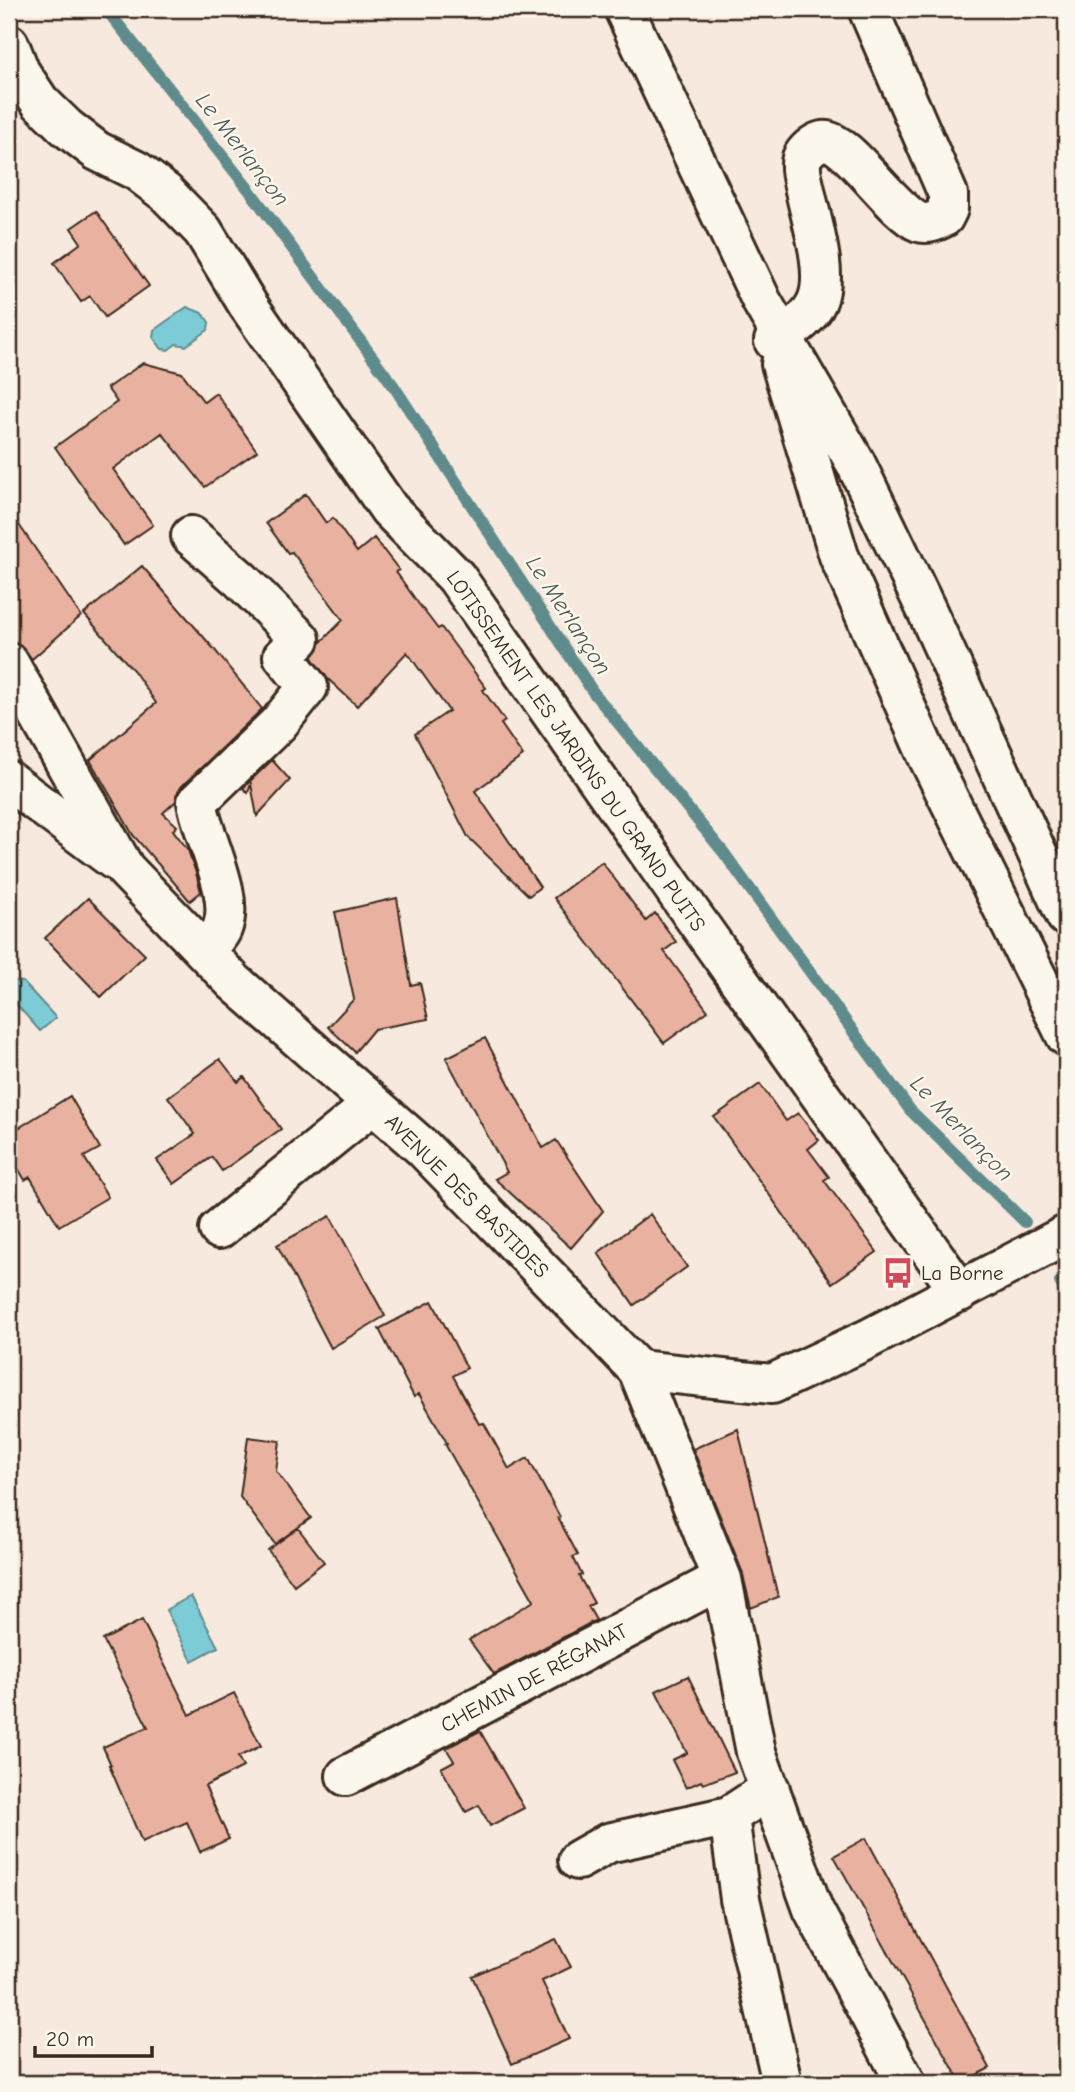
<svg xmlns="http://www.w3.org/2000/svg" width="1075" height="2092" viewBox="0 0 1075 2092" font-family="'Comic Neue',sans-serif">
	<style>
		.water { fill: #7bcbd6; stroke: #618b8c; stroke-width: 2 }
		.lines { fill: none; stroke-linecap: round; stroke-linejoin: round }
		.stream { stroke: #618b8c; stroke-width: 12 }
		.building { fill: #e9b1a0; stroke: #3b2a1e; stroke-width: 2 }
		.minor-casing { stroke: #3b2a1e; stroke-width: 44 }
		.major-casing { stroke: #3b2a1e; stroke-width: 44 }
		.minor { stroke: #fbf7ec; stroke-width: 38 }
		.major { stroke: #fbf7ec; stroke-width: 38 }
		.labels { text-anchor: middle; stroke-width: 5; stroke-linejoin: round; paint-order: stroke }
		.street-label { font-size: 21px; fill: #3b2a1e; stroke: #fbf7ec }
		.poi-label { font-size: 21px; fill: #3b2a1e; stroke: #fbf7ec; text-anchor: start }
		.water-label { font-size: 23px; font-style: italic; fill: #4e5a55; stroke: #fbf7ec }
	</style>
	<rect width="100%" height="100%" fill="#f7e9dd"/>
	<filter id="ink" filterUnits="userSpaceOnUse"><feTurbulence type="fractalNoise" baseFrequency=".0143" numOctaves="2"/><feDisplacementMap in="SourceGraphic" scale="14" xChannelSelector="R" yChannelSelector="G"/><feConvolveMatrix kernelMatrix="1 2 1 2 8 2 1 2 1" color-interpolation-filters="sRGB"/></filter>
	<g filter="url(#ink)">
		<!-- water -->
		<path class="water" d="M187,307L202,313L209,322L208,330L186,346L176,344L168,350L162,349L153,337L154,330Z
			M14,981L23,982L56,1018L40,1031L9,996V986Z
			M191,1596L218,1647L192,1661L166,1610Z"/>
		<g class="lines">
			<!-- stream -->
			<path class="stream" d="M106,9L250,191L393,385L593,692L724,853L910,1110L1025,1222
				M1060,1282L1066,1292"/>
		</g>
		<!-- building -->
		<path class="building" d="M96,211L149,286L105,317L90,296L81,302L54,263L81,243L71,228Z
			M143,363L182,373L204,402L216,393L257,451L205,487L162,433L113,469L153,525L124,545L55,447L117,402L107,388Z
			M306,494L326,523L333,518L357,552L374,538L399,570L396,572L418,603L438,629L441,627L486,688L483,690L505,721L501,724L523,756L475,791L540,887L529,896L468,837L415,734L449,711L407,652L357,706L327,678L312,658L321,642L343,620L292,552L288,553L266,523Z
			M9,510L81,616L32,659L21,645L9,641Z
			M142,566L214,649L262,709L182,786L176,795V801L163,813L177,826L173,830L188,850L196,873L201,892L190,901L133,835L90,760L156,703L134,671L84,614Z
			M272,760L290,780L257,816L251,784L248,793L243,788Z
			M602,862L646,921L655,913L676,942L664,951L708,1011L664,1043L554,898Z
			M88,898L145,955L101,997L45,938Z
			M397,898L411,985L420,983L428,1019L374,1029L355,1052L328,1027L354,999L335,912Z
			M485,1038L543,1148L556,1140L603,1211L571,1248L495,1179L507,1172L446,1058Z
			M220,1059L238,1082L244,1077L281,1129L222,1171L212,1157L174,1184L157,1160L195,1134L168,1097Z
			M760,1084L786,1121L798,1113L819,1140L808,1149L829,1177L824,1180L877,1252L832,1283L714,1117Z
			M70,1096L100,1148L84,1157L108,1197L59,1226L30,1177L25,1180L9,1153V1134Z
			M650,1214L687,1267L634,1305L598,1253Z
			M330,1216L385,1316L331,1348L277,1245Z
			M432,1301L467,1368L453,1376L479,1424L484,1423L509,1469L528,1458L560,1517L558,1518L578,1555L573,1557L582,1575L579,1576L594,1603L588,1606L596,1620L494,1674L469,1640L534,1601L445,1444L447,1443L419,1394L414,1397L379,1329Z
			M738,1429L778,1597L751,1608L742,1571L693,1449Z
			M248,1437L280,1441L276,1471L311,1518L275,1544L240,1497Z
			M298,1528L324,1562L294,1585L268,1550Z
			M142,1620L190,1715L234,1693L261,1746L238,1757L243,1767L205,1786L229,1839L200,1852L187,1822L142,1842L109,1765H111L103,1747L148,1727L103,1640Z
			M688,1676L735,1772L703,1784L701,1781L686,1788L672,1760L687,1753L656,1691Z
			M480,1731L524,1808L490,1826L479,1805L466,1812L441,1768L454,1761L446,1748Z
			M866,1838L990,2068L961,2083L834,1856Z
			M556,1939L571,1967L542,1981L569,2039L512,2064L472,1976Z"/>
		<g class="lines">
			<defs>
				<path id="minor" d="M9,44L20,72L40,102L67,128L97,151L137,171L166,193L203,231L248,305L389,509L456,577L691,913L960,1292
					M774,341C790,330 809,320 817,301C829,272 811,220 805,190C803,181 799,167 802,158C805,151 814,143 822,141C844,135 893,212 919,222C928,225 936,221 944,217L948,209V194L868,9
					M191,536L241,580L300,639L283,656L308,687L278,724L197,802C203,838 236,896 222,929C219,936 211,944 206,951
					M9,663L125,869L234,982L423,1148L638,1370L772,1384L868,1339L1066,1235
					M9,781L114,860
					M219,1229L373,1104
					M638,1370L722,1579L756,1752L813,1909L906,2083
					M346,1776L722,1579
					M770,1789L729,1816L740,1899L782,2083
					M578,1860L608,1843L729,1816"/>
				<path id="major" d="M624,9L762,302L855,462L926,609L1066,916
					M781,364L839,556L928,757L1066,1036"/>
			</defs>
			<!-- minor casing -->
			<use href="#minor" class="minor-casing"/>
			<!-- major casing -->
			<use href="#major" class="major-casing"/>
			<!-- minor -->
			<use href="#minor" class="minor"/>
			<!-- major -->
			<use href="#major" class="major"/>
		</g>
	</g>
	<!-- icons -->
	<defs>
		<symbol id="bus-bare" viewBox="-9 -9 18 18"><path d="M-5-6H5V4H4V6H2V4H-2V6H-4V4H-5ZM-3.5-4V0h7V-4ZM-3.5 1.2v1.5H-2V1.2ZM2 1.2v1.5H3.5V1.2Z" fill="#d1495b" stroke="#fbf7ec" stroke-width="2.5" paint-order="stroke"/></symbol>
	</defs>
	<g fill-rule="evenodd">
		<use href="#bus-bare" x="876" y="1251" width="44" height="44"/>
	</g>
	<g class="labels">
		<!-- street labels -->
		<g class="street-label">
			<text transform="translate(576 751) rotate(55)" y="7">LOTISSEMENT LES JARDINS DU GRAND PUITS</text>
			<text transform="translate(467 1196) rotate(45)" y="7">AVENUE DES BASTIDES</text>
			<text transform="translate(534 1678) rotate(-28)" y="7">CHEMIN DE RÉGANAT</text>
		</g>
		<!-- poi labels -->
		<g class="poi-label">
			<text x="921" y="1280">La Borne</text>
		</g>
		<!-- water labels -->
		<g class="water-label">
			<text transform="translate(243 149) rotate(52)" y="8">Le Merlançon</text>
			<text transform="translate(569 615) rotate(57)" y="8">Le Merlançon</text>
			<text transform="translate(962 1128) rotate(46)" y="8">Le Merlançon</text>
		</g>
	</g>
	<!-- margin -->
	<rect width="1075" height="2092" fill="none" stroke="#fbf7ec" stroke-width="35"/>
	<rect x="18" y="18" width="1040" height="2057" fill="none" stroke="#3b2a1e" stroke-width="2.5" filter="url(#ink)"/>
	<!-- scale -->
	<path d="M35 2046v10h117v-10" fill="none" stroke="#3b2a1e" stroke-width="3.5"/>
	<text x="46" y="2046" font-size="21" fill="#3b2a1e" stroke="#fbf7ec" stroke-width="5" paint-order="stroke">20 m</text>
</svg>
